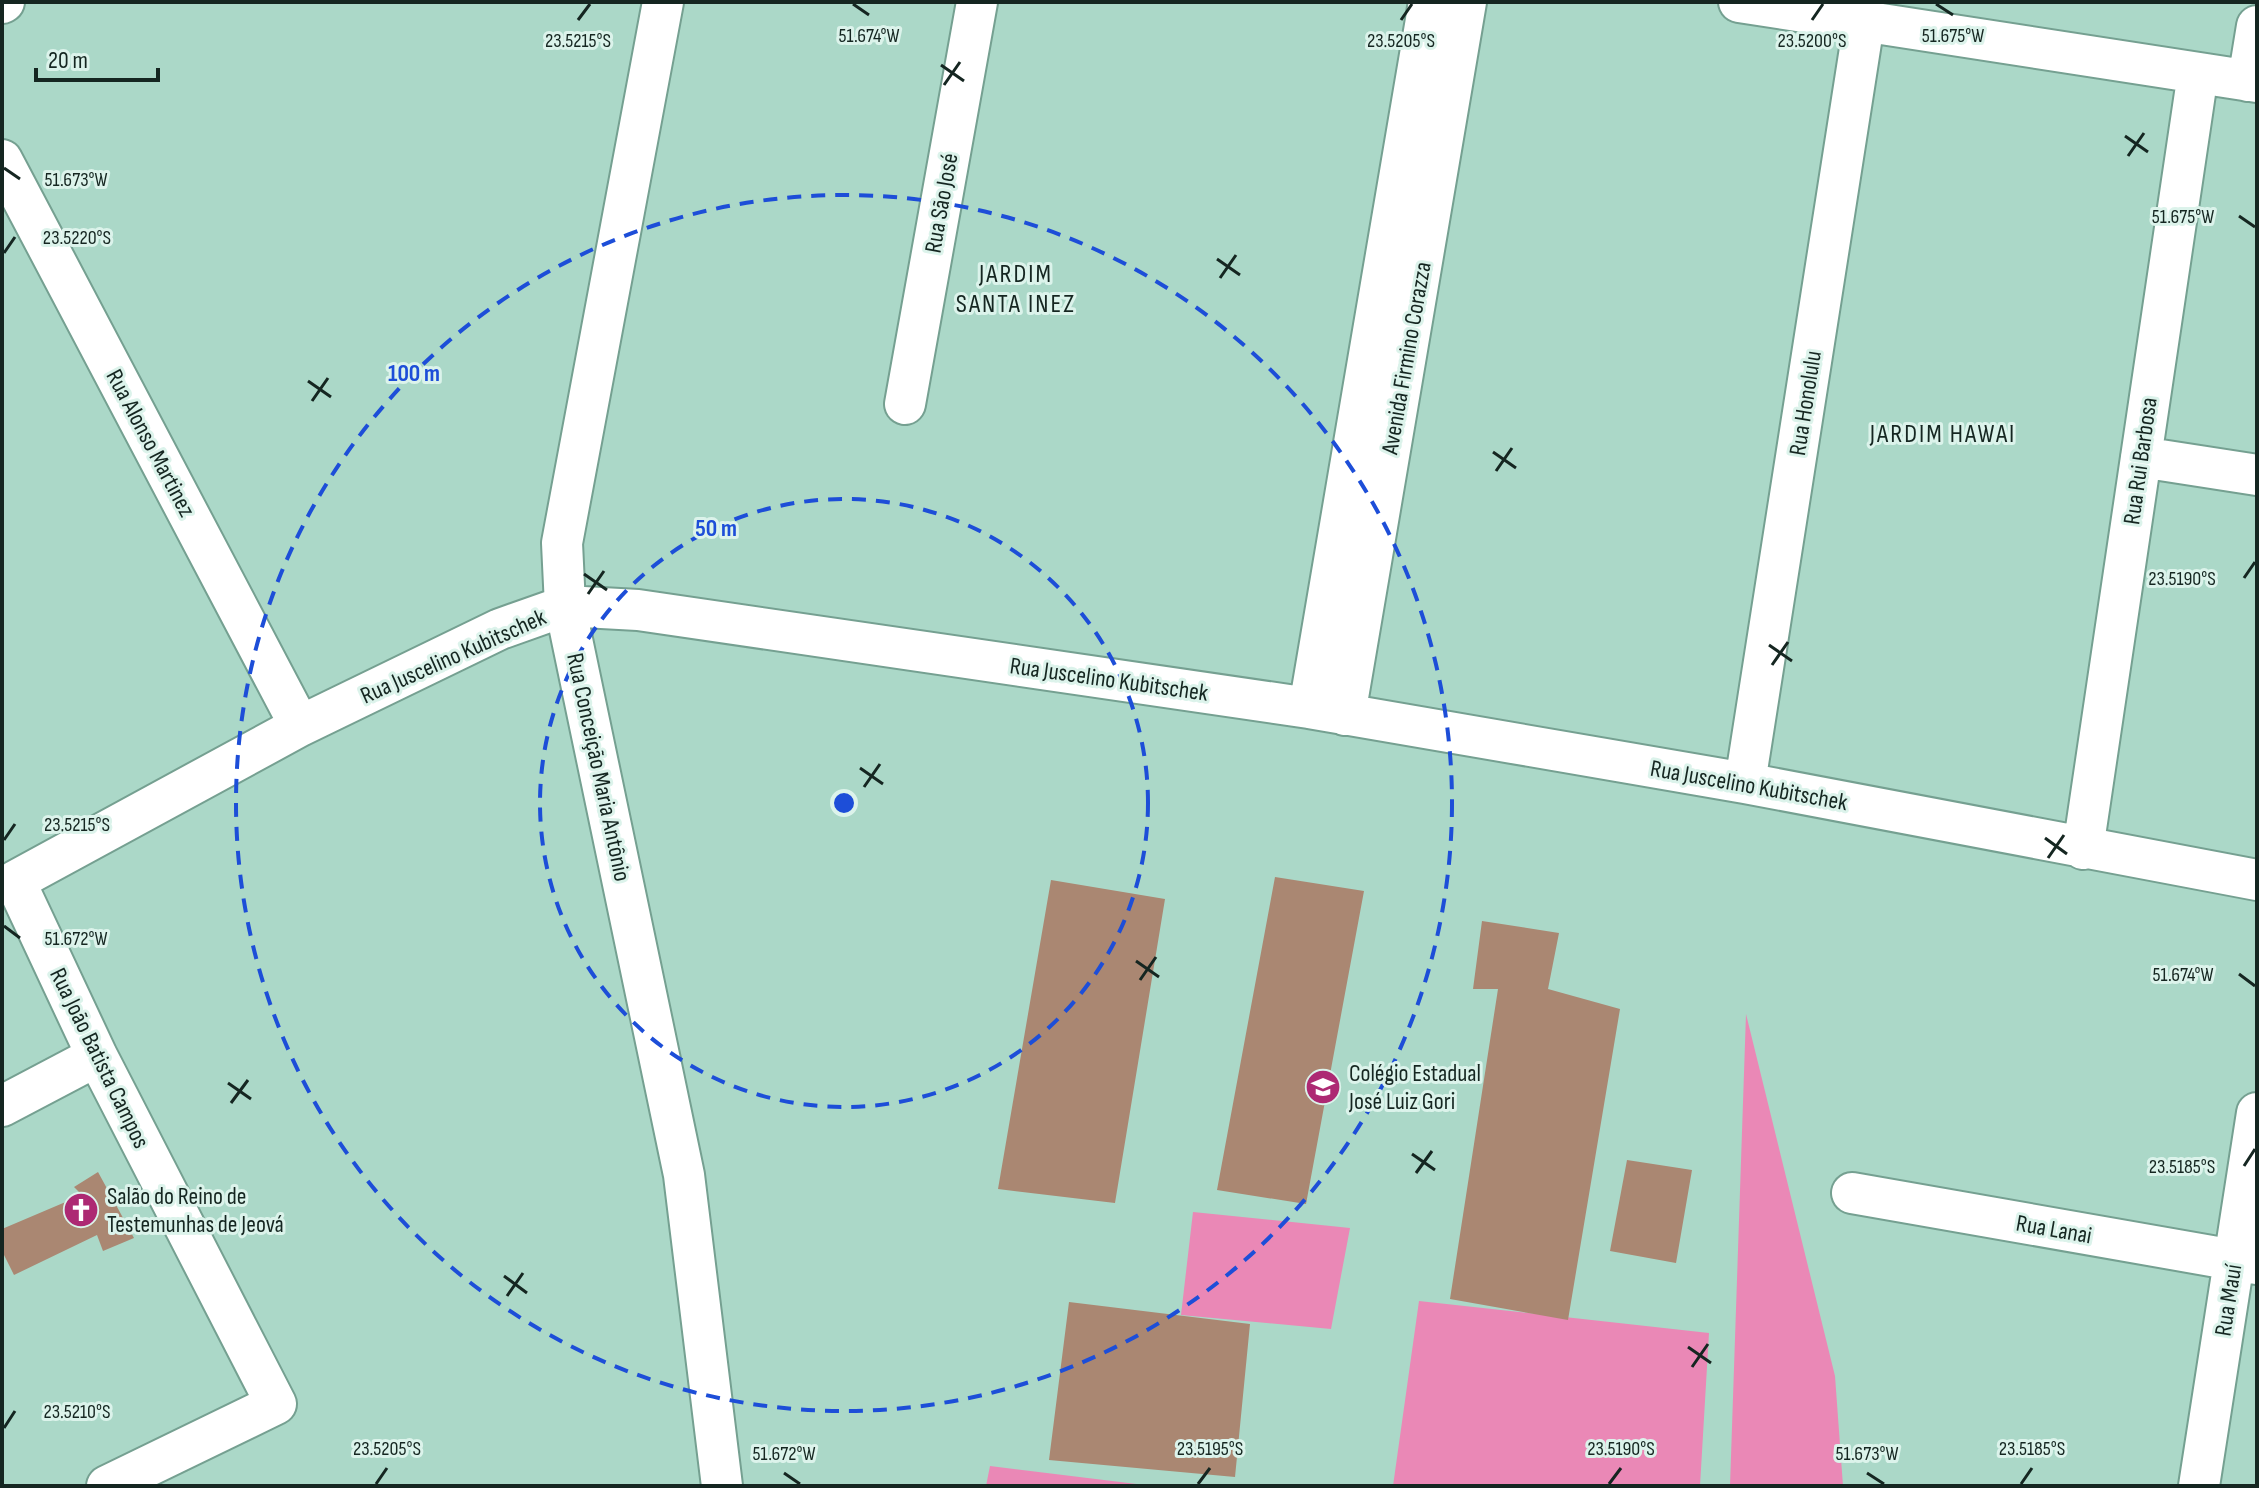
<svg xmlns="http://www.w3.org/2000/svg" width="2259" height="1488" viewBox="0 0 2259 1488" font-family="'Sofia Sans Condensed',sans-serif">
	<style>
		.green { fill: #ea88b6 }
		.building { fill: #aa8772 }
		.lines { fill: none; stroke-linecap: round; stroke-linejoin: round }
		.street-casing { stroke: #75a091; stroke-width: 44 }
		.street { stroke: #fff; stroke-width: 40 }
		.ticks { fill: none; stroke: #152621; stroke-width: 3 }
		.ring { fill: none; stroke: #1d4ed8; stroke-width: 4; stroke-dasharray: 14 10 }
		.labels { text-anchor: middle; stroke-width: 6; stroke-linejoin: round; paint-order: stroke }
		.street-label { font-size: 24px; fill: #152621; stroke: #dcf3eb }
		.poi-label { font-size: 24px; fill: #152621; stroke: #dcf3eb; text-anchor: start }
		.neighbourhood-label { font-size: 26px; letter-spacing: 2px; fill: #152621; stroke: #dcf3eb }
		.ticks-label { font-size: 20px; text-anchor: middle; fill: #152621; stroke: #dcf3eb; stroke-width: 6; stroke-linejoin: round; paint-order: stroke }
		.centre { fill: #1d4ed8; stroke: #dcf3eb; stroke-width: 4 }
		.ring-label { font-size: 24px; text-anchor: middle; font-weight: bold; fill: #1d4ed8; stroke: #dcf3eb; stroke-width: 6; stroke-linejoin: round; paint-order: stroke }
	</style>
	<rect width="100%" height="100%" fill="#abd8c8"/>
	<!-- green -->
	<path class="green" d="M1746,1014L1835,1376L1843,1486H1730Z
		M1193,1212L1350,1228L1331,1329L1181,1315Z
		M1419,1301L1709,1333L1700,1486H1393Z
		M990,1466L1153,1486H986Z"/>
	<!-- building -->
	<path class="building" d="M1275,877L1364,891L1306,1204L1217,1190Z
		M1051,880L1165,899L1115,1203L998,1189Z
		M1482,921L1559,933L1548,989L1620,1009L1568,1320L1450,1299L1498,989H1473Z
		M1627,1160L1692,1170L1676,1263L1610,1251Z
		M98,1172L134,1238L103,1251L97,1235L14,1275L2,1251V1229L82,1195L74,1187Z
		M1069,1302L1250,1324L1235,1477L1049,1460Z"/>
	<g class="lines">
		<defs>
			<path id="street" d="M663,2L562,543L565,606L684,1175L722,1486
				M1739,2L2257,82
				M2,3L4,2
				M2248,81L2257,26
				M2,160L300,726
				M905,404L977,2
				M2141,457L2257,475
				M1309,708L1429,2
				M1345,715L1466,2
				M1745,783L1864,23
				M2083,849L2198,73
				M2,1106L97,1056
				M1852,1193L2257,1264
				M107,1486L276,1404L97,1056L15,881L300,726L500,629L565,606L638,610L1309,708L1745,783L2257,880
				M2199,1486L2257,1113"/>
		</defs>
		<!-- street casing -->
		<use href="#street" class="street-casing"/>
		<!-- street -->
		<use href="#street" class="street"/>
	</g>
	<!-- ticks -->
	<path class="ticks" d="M853,4L869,15M1936,4L1953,15M578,20L590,4M1401,20L1412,4M1812,20L1823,4M941,65L964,81M944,85L960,62M2125,136L2148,152M2128,156L2144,133M4,168L20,179M2239,216L2255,227M4,253L15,237M1217,259L1240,275M1220,278L1236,255M308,381L331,397M312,401L328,378M1493,452L1516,468M1496,471L1512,448M584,574L607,590M2244,578L2255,562M588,594L604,571M1769,645L1792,661M1772,665L1788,642M860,768L883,784M864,787L880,764M2045,838L2067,854M4,840L15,824M2048,858L2064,835M4,926L20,938M1136,961L1159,977M2239,974L2255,986M1140,980L1156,957M228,1083L251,1099M231,1103L248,1080M1412,1154L1435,1170M2244,1166L2255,1149M1416,1173L1432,1151M504,1276L527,1293M507,1296L523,1273M1688,1347L1711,1363M1692,1367L1708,1344M4,1428L15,1411M784,1473L800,1484M1867,1473L1884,1484M376,1484L387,1468M1198,1484L1210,1468M1609,1484L1621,1468M2021,1484L2032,1468"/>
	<!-- distance rings -->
	<g class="ring">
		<circle cx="844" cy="803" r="304"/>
		<circle cx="844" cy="803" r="608"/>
	</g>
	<!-- icons -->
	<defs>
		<symbol id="school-disc" viewBox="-11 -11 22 22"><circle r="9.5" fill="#ad2973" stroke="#dcf3eb"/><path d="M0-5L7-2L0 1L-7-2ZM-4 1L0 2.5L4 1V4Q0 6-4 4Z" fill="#fff"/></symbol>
		<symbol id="church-disc" viewBox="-11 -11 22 22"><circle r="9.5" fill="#ad2973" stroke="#dcf3eb"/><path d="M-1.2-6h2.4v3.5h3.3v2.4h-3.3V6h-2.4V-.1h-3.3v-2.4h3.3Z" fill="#fff"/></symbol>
	</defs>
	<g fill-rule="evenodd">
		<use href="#school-disc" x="1303" y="1067" width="40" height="40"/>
		<use href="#church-disc" x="61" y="1190" width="40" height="40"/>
	</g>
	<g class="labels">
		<!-- street labels -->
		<g class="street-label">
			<text transform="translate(941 203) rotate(-80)" y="8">Rua São José</text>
			<text transform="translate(1406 358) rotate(-80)" y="8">Avenida Firmino Corazza</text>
			<text transform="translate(1805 403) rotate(-81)" y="8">Rua Honolulu</text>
			<text transform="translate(151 443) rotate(62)" y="8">Rua Alonso Martinez</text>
			<text transform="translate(2140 461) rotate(-82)" y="8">Rua Rui Barbosa</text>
			<text transform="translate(453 656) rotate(-24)" y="8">Rua Juscelino Kubitschek</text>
			<text transform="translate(1109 679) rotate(8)" y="8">Rua Juscelino Kubitschek</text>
			<text transform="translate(599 767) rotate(78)" y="8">Rua Conceição Maria Antônio</text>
			<text transform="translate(1749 785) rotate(10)" y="8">Rua Juscelino Kubitschek</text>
			<text transform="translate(100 1058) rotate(64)" y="8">Rua João Batista Campos</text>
			<text transform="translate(2054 1229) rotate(10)" y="8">Rua Lanai</text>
			<text transform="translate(2228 1300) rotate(-81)" y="8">Rua Mauí</text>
		</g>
		<!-- poi labels -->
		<g class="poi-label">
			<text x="1349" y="1081">Colégio Estadual<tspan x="1349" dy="28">José Luiz Gori</tspan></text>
			<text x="107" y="1204">Salão do Reino de<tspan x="107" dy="28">Testemunhas de Jeová</tspan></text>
		</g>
		<!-- neighbourhood labels -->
		<g class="neighbourhood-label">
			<text x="1016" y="282">JARDIM<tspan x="1016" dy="30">SANTA INEZ</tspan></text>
			<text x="1943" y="442">JARDIM HAWAI</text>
		</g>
	</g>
	<g class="ticks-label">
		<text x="869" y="42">51.674°W</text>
		<text x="1953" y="42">51.675°W</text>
		<text x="578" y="47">23.5215°S</text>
		<text x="1401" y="47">23.5205°S</text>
		<text x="1812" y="47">23.5200°S</text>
		<text x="76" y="186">51.673°W</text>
		<text x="2183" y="223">51.675°W</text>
		<text x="77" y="244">23.5220°S</text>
		<text x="2182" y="585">23.5190°S</text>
		<text x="77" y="831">23.5215°S</text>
		<text x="76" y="945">51.672°W</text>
		<text x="2183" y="981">51.674°W</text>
		<text x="2182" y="1173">23.5185°S</text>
		<text x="77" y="1418">23.5210°S</text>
		<text x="387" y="1455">23.5205°S</text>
		<text x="1210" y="1455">23.5195°S</text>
		<text x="1621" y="1455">23.5190°S</text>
		<text x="2032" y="1455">23.5185°S</text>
		<text x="784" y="1460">51.672°W</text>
		<text x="1867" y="1460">51.673°W</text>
	</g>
	<circle cx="844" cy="803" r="12" class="centre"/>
	<g class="ring-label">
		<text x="414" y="381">100 m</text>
		<text x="716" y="536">50 m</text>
	</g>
	<!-- border -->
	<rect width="2259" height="1488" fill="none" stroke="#152621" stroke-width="8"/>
	<!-- scale -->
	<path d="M36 68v12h122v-12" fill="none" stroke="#152621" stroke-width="4"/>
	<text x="48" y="68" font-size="24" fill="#152621" stroke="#dcf3eb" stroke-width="6" paint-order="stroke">20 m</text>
</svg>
